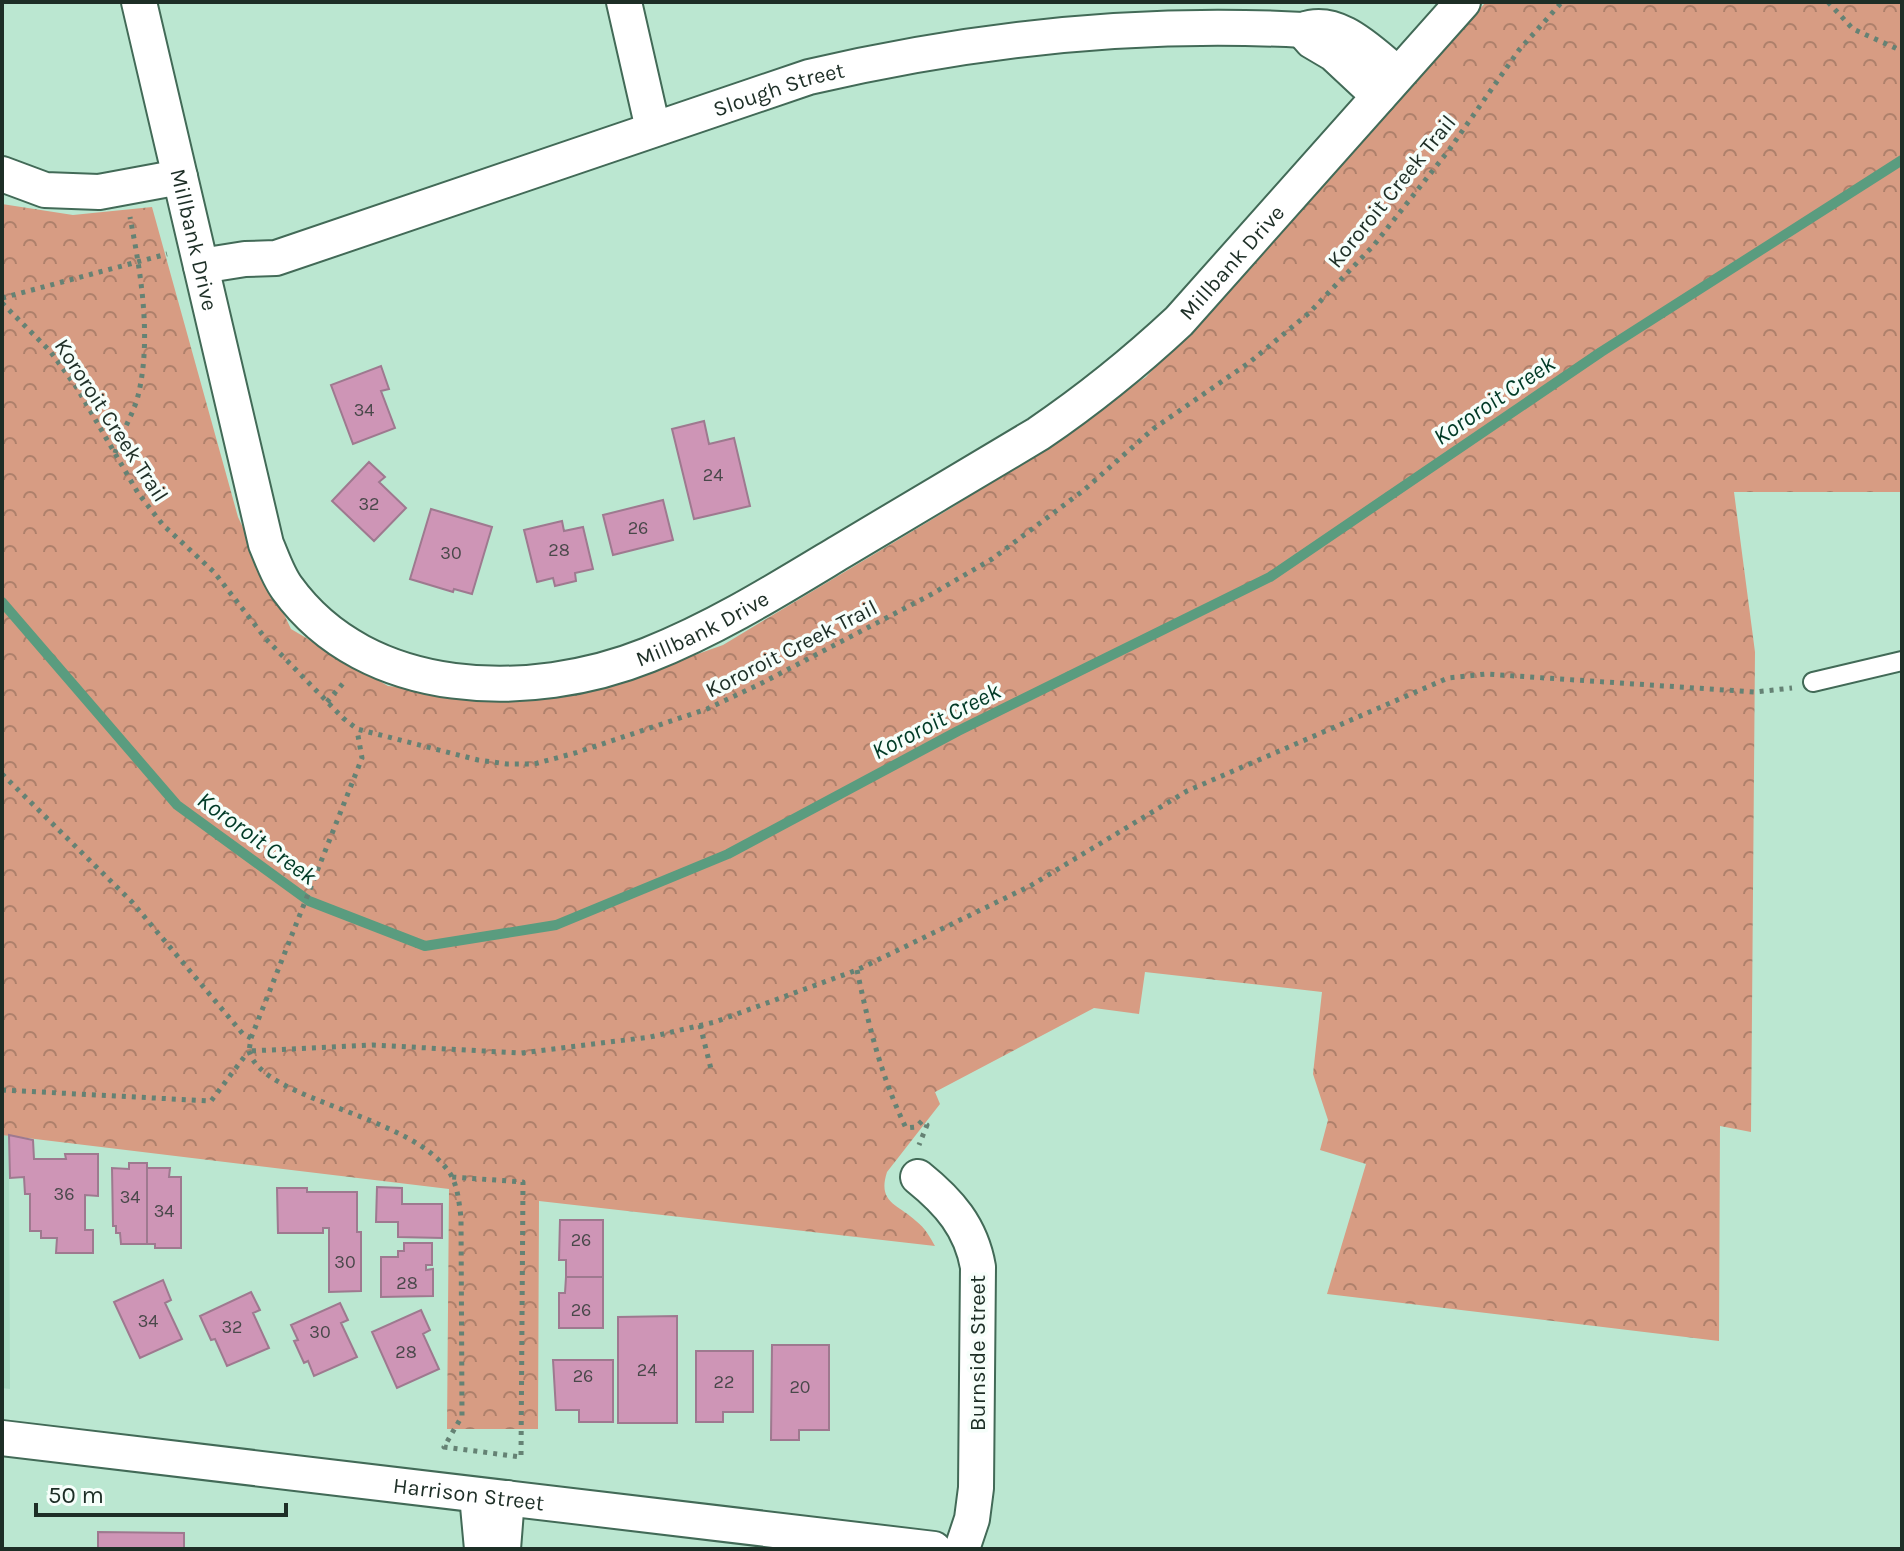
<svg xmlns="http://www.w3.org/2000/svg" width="1904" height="1551" viewBox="0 0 1904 1551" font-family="Karla,sans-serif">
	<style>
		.built { fill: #a8dcc3 }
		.park { fill: url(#park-crowns) }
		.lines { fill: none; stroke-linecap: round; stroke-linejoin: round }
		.stream { stroke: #5a9c7f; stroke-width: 10 }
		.building { fill: #ce95b6; stroke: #9e798f; stroke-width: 2 }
		.lane-casing { stroke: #426a57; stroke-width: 22 }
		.street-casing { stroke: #426a57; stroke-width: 38 }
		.path { stroke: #658274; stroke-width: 5; stroke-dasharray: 4 6; stroke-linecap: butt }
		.lane { stroke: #fff; stroke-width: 18 }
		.street { stroke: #fff; stroke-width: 34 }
		.labels { text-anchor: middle; stroke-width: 7; stroke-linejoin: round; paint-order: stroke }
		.number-label { font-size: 18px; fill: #49484a }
		.street-label { font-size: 22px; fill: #1d2e26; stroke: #f6fefa }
		.water-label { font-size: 24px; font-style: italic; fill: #003a26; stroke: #f6fefa }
	</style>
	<defs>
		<pattern id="park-crowns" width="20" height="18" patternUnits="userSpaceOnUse" patternTransform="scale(2)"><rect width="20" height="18" fill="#d79c83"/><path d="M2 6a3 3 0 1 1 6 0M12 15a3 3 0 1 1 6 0" fill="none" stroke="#ae806b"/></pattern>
	</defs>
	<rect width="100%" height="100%" fill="#bbe7d1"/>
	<!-- built -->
	<path class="built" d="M2,1135H9L10,1389L2,1388Z"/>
	<!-- park -->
	<path class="park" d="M1486,2H1902V492H1734L1755,652L1751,1132L1720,1126L1719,1341L1327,1294L1366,1164L1320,1150L1328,1120L1313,1074L1322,992L1145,972L1139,1014L1094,1008L935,1092L940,1104L887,1172C877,1203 898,1204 916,1221C925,1228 930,1237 935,1246L539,1201L538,1429H447L449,1189L2,1135V204L73,215L152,207L238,517L291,629L388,686L491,697L605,687L723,645L956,505L1146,377Z"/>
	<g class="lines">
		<!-- stream -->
		<path class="stream" d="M2,602L177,805L309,901L425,946L556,925L728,854L958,731L1270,577L1601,352L1902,160"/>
	</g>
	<!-- building -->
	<path class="building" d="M381,366L389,389L381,391L395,428L353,444L331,385Z
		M704,421L709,444L734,438L750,506L694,519L672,429Z
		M369,462L385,477L379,482L406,508L374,541L332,501Z
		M663,500L673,540L613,555L603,515Z
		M431,509L492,527L472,594L454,589L453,592L410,579Z
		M562,521L564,531L583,527L593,569L575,573L576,581L555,586L553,578L537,582L524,530Z
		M9,1135L33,1140L34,1159H66L65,1154H98V1196L85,1195V1230H93V1253H56L57,1238H41V1231H30V1194H25L24,1177L10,1178Z
		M129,1163H147V1244H121L120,1233H116V1226H113L112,1168L129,1169Z
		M147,1168H170L169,1177H181V1248H155V1244H147Z
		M377,1187L402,1188V1204H442V1238L398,1237V1222H376Z
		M277,1188H307V1192H357V1232H361V1291L329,1292V1228H323V1233H278Z
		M560,1220H603V1277H566V1260H559Z
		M404,1243H432V1265H426V1270L433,1269V1296L381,1297V1257H398V1251H404Z
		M566,1277H603V1328H559V1293H565Z
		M163,1280L171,1300L165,1303L182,1339L140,1358L114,1302Z
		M251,1292L260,1310L253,1313L269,1348L227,1366L215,1339L211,1340L200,1316Z
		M340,1303L348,1320L341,1323L357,1357L314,1376L308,1361L304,1363L294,1341L298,1340L291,1325Z
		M421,1310L430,1330L423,1334L439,1369L397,1388L372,1332Z
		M677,1316V1423H618V1317Z
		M772,1345H829V1430H799V1440H771Z
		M696,1351H753V1412H723V1422H696Z
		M553,1360H613V1422H579V1410H556Z
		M98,1532L184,1533V1549H98Z"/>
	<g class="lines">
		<defs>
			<path id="lane" d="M1813,682L1902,661"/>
			<g id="street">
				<path id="s1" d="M139,2L266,544C272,558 278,576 287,588C367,699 531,702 648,655C716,628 777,590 840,552C906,513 972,473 1038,434C1088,400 1134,363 1179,321L1463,2"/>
				<path d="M624,2L653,129"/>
				<path d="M1305,33L1312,41L1334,54L1379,96"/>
				<path d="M2,174L45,190L99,192L180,177"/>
				<path id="s2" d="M201,266L245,259L276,258L809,77C971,39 1137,21 1303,30C1339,16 1373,55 1398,74"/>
				<path d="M918,1177C949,1202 971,1227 978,1267L976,1488L972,1519L962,1549"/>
				<path id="s3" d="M2,1438L934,1549"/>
				<path d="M477,1495L482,1549"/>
				<path d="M503,1549L507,1498"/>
			</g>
		</defs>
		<!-- lane casing -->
		<use href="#lane" class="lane-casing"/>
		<!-- street casing -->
		<use href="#street" class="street-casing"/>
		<!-- path -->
		<path class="path" d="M1828,2L1853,29L1902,51
			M2,298L167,254
			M2,303L50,351L77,388L138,493L163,525L214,572L266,639L343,718L357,729L478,760L507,764H534L575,753L707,709L760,684L932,594L992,559L1084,490L1153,429L1250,362L1309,313L1374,245L1449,150L1519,50L1562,2
			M115,453C121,433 133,415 138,396C152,339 141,274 130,217
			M327,702L345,681
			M2,774L132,902L243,1034L251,1038L249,1051L373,1045L521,1053L650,1037L715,1022L857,970L1030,886L1187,791L1448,678L1486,674L1755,692L1792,688
			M857,970C869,1027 881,1076 906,1128L916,1127L922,1121L927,1125L919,1145
			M700,1025L712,1073
			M251,1038L362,758L357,730
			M249,1051C263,1102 414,1114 451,1175C458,1188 459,1203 461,1217L462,1416L444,1447L521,1457L523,1182L452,1177
			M2,1090L211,1101L248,1052"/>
		<!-- lane -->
		<use href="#lane" class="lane"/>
		<!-- street -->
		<use href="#street" class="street"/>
	</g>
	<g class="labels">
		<!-- number labels -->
		<g class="number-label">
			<text x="364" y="416">34</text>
			<text x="713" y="481">24</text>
			<text x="369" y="510">32</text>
			<text x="638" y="534">26</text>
			<text x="559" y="556">28</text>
			<text x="451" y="559">30</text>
			<text x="64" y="1200">36</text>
			<text x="130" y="1203">34</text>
			<text x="164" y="1217">34</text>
			<text x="581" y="1246">26</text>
			<text x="345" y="1268">30</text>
			<text x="407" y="1289">28</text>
			<text x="581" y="1316">26</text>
			<text x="148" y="1327">34</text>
			<text x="232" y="1333">32</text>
			<text x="320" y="1338">30</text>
			<text x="406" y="1358">28</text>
			<text x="647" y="1376">24</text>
			<text x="583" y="1382">26</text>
			<text x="724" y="1388">22</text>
			<text x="800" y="1393">20</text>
		</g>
		<!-- street labels -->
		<g class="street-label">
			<text dy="8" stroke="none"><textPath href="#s2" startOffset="606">Slough Street</textPath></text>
			<text transform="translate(1391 191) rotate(-51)" y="8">Kororoit Creek Trail</text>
			<text dy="8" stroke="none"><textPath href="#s1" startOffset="244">Millbank Drive</textPath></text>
			<text dy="8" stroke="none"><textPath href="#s1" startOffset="1708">Millbank Drive</textPath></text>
			<text transform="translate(112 420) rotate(57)" y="8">Kororoit Creek Trail</text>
			<text dy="8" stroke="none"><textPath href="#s1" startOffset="1060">Millbank Drive</textPath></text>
			<text transform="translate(791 648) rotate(-27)" y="8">Kororoit Creek Trail</text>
			<text transform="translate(977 1353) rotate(-90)" y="8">Burnside Street</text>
			<text dy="8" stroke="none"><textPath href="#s3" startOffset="470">Harrison Street</textPath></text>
		</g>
		<!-- water labels -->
		<g class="water-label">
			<text transform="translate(1494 400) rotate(-34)" y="8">Kororoit Creek</text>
			<text transform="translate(936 721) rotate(-27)" y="8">Kororoit Creek</text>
			<text transform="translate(257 838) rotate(36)" y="8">Kororoit Creek</text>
		</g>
	</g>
	<!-- border -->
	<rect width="1904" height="1551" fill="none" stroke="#1d2e26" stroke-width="8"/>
	<!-- scale -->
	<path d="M36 1503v12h250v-12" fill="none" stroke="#1d2e26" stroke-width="4"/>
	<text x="48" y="1503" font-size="24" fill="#1d2e26" stroke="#f6fefa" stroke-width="6" paint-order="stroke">50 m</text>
</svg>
